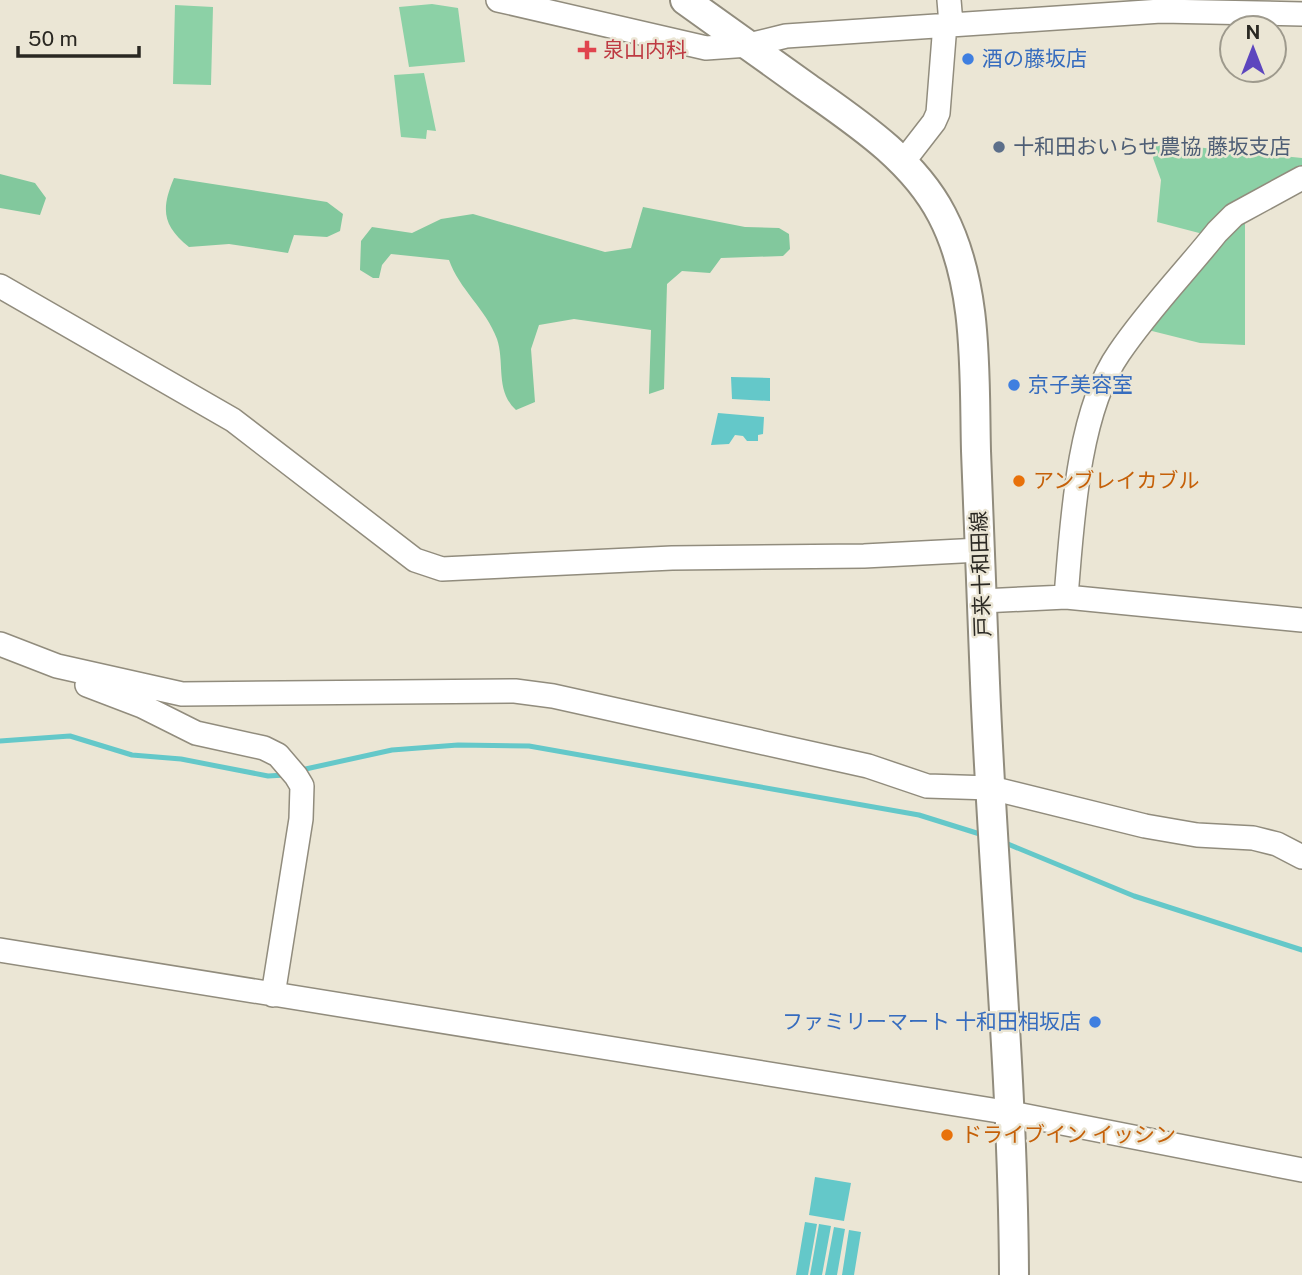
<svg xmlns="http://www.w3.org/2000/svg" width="1302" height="1275" viewBox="0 0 1302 1275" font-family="'Public Sans','Noto Sans JP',sans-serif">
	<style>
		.green { fill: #8cd1a6 }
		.forest { fill: #82c89d }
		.water { fill: #64c8c9 }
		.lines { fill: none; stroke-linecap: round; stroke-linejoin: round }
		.stream { stroke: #64c8c9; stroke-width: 5 }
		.minor-casing { stroke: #918c7d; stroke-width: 26 }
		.major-casing { stroke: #918c7d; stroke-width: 32 }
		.minor { stroke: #fff; stroke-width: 23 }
		.major { stroke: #fff; stroke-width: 28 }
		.health-dot { fill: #e0444e; stroke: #ebe6d5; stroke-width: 2.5 }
		.shop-dot { fill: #3f7fe0; stroke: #ebe6d5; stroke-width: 2.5 }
		.service-dot { fill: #5c6f8a; stroke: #ebe6d5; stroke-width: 2.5 }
		.food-dot { fill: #e8710a; stroke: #ebe6d5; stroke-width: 2.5 }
		.labels { text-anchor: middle; stroke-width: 5; stroke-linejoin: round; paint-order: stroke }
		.health-label { font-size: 21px; fill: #be3a42; stroke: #ebe6d5; text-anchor: start }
		.shop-label { font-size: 21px; fill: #366cbe; stroke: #ebe6d5; text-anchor: start }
		.service-label { font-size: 21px; fill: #4e5e75; stroke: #ebe6d5; text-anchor: start }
		.food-label { font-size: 21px; fill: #c56008; stroke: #ebe6d5; text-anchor: start }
		.street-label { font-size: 21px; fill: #2a2822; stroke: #ebe6d5 }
	</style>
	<rect width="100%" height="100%" fill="#ebe6d5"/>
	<!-- green -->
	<path class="green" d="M432,4L458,8L465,62L409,67L399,7Z
		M175,5L213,7L211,85L173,84Z
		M424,73L436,131L427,130L426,139L401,137L394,75Z
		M1157,143L1302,158V171L1203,234L1157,222L1161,180L1153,158Z
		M1245,217V345L1200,343L1148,330L1229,227Z"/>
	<!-- forest -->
	<path class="forest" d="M0,174L35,183L46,198L40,215L0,208Z
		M174,178L327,202L343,214L340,231L327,237L294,235L288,253L229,244L189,247C162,225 161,209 174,178Z
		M643,207L745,227L779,228L789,234L790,249L783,256L721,258L710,273L682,271L667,284L664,389L649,394L651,330L574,319L539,325L531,349L535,402L516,410C495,391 505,363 497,339C486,309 459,289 449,260L391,254L382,265L379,278H373L360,270L361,241L372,227L412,233L441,219L473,214L605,252L631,248Z"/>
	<!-- water -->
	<path class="water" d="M731,377L770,378V401L732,399Z
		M718,413L764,417L763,434L758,435V441H747L743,436L735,435L729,444L711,445Z
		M815,1177L851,1183L844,1221L809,1215Z
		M805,1222L817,1224L808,1275H796Z
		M819,1224L831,1226L822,1275H810Z
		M834,1227L845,1229L837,1275H825Z
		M849,1230L861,1232L854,1275H842Z"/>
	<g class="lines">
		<!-- stream -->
		<path class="stream" d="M0,741L70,736L132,755L181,759L268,776L285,775
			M301,770L392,750L458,745L529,746L919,815L983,835
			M1003,842L1134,896L1302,950"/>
		<defs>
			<path id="minor" d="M498,0L706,48L749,45L786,36L1161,11L1302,14
				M949,0L951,24
				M903,162L934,122L938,113L945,24
				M0,286L233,420L415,560L442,569L672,558L864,556L980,550
				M1066,597C1072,526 1077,413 1119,353C1148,310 1185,272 1217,232L1234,215L1302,178
				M982,601L1066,597L1302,620
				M0,644L57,666L182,694L515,691L553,696L868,766L927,786L991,788L1145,826L1197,835L1253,838L1277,844L1302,857
				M87,685L142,706L196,733L264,748L278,755L296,776L302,786L301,819L273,995
				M0,950L1011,1113L1302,1170"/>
			<path id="major" d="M685,0C725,29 765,57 805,86C856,122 913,159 942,215C979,286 974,374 976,451C979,528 982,606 985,683C993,881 1013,1077 1014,1275"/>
		</defs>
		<!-- minor casing -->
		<use href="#minor" class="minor-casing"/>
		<!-- major casing -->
		<use href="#major" class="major-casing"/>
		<!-- minor -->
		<use href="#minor" class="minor"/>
		<!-- major -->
		<use href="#major" class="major"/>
	</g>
	<!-- markers -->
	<path class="health-dot" d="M583.5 39.5h7v7h7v7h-7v7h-7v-7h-7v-7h7z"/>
	<g class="shop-dot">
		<circle cx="968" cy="59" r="7"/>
		<circle cx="1014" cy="385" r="7"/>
		<circle cx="1095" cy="1022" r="7"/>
	</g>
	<circle class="service-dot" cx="999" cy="147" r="7"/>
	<g class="food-dot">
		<circle cx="1019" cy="481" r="7"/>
		<circle cx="947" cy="1135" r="7"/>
	</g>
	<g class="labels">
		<!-- health labels -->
		<g class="health-label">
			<text x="603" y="57">泉山内科</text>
		</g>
		<!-- shop labels -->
		<g class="shop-label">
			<text x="982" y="66">酒の藤坂店</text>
			<text x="1028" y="392">京子美容室</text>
			<text x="1081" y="1029" text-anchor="end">ファミリーマート 十和田相坂店</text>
		</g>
		<!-- service labels -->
		<g class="service-label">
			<text x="1013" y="154">十和田おいらせ農協 藤坂支店</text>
		</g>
		<!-- food labels -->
		<g class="food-label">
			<text x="1033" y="488">アンブレイカブル</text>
			<text x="961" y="1142">ドライブイン イッシン</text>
		</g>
		<!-- street labels -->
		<g class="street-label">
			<text transform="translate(981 574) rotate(-92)" y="7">戸来十和田線</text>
		</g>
	</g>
	<!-- north arrow -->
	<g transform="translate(1253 49)"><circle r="33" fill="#ebe6d5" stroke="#9e9a8d" stroke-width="2"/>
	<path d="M0-5L12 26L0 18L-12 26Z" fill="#5d46be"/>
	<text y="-10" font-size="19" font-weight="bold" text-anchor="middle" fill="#2a2822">N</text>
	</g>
	<!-- scale -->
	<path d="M18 46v10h121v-10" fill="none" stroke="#2a2822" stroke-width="3.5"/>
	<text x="28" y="46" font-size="21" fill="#2a2822" stroke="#ebe6d5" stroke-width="5" paint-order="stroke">50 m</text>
</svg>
